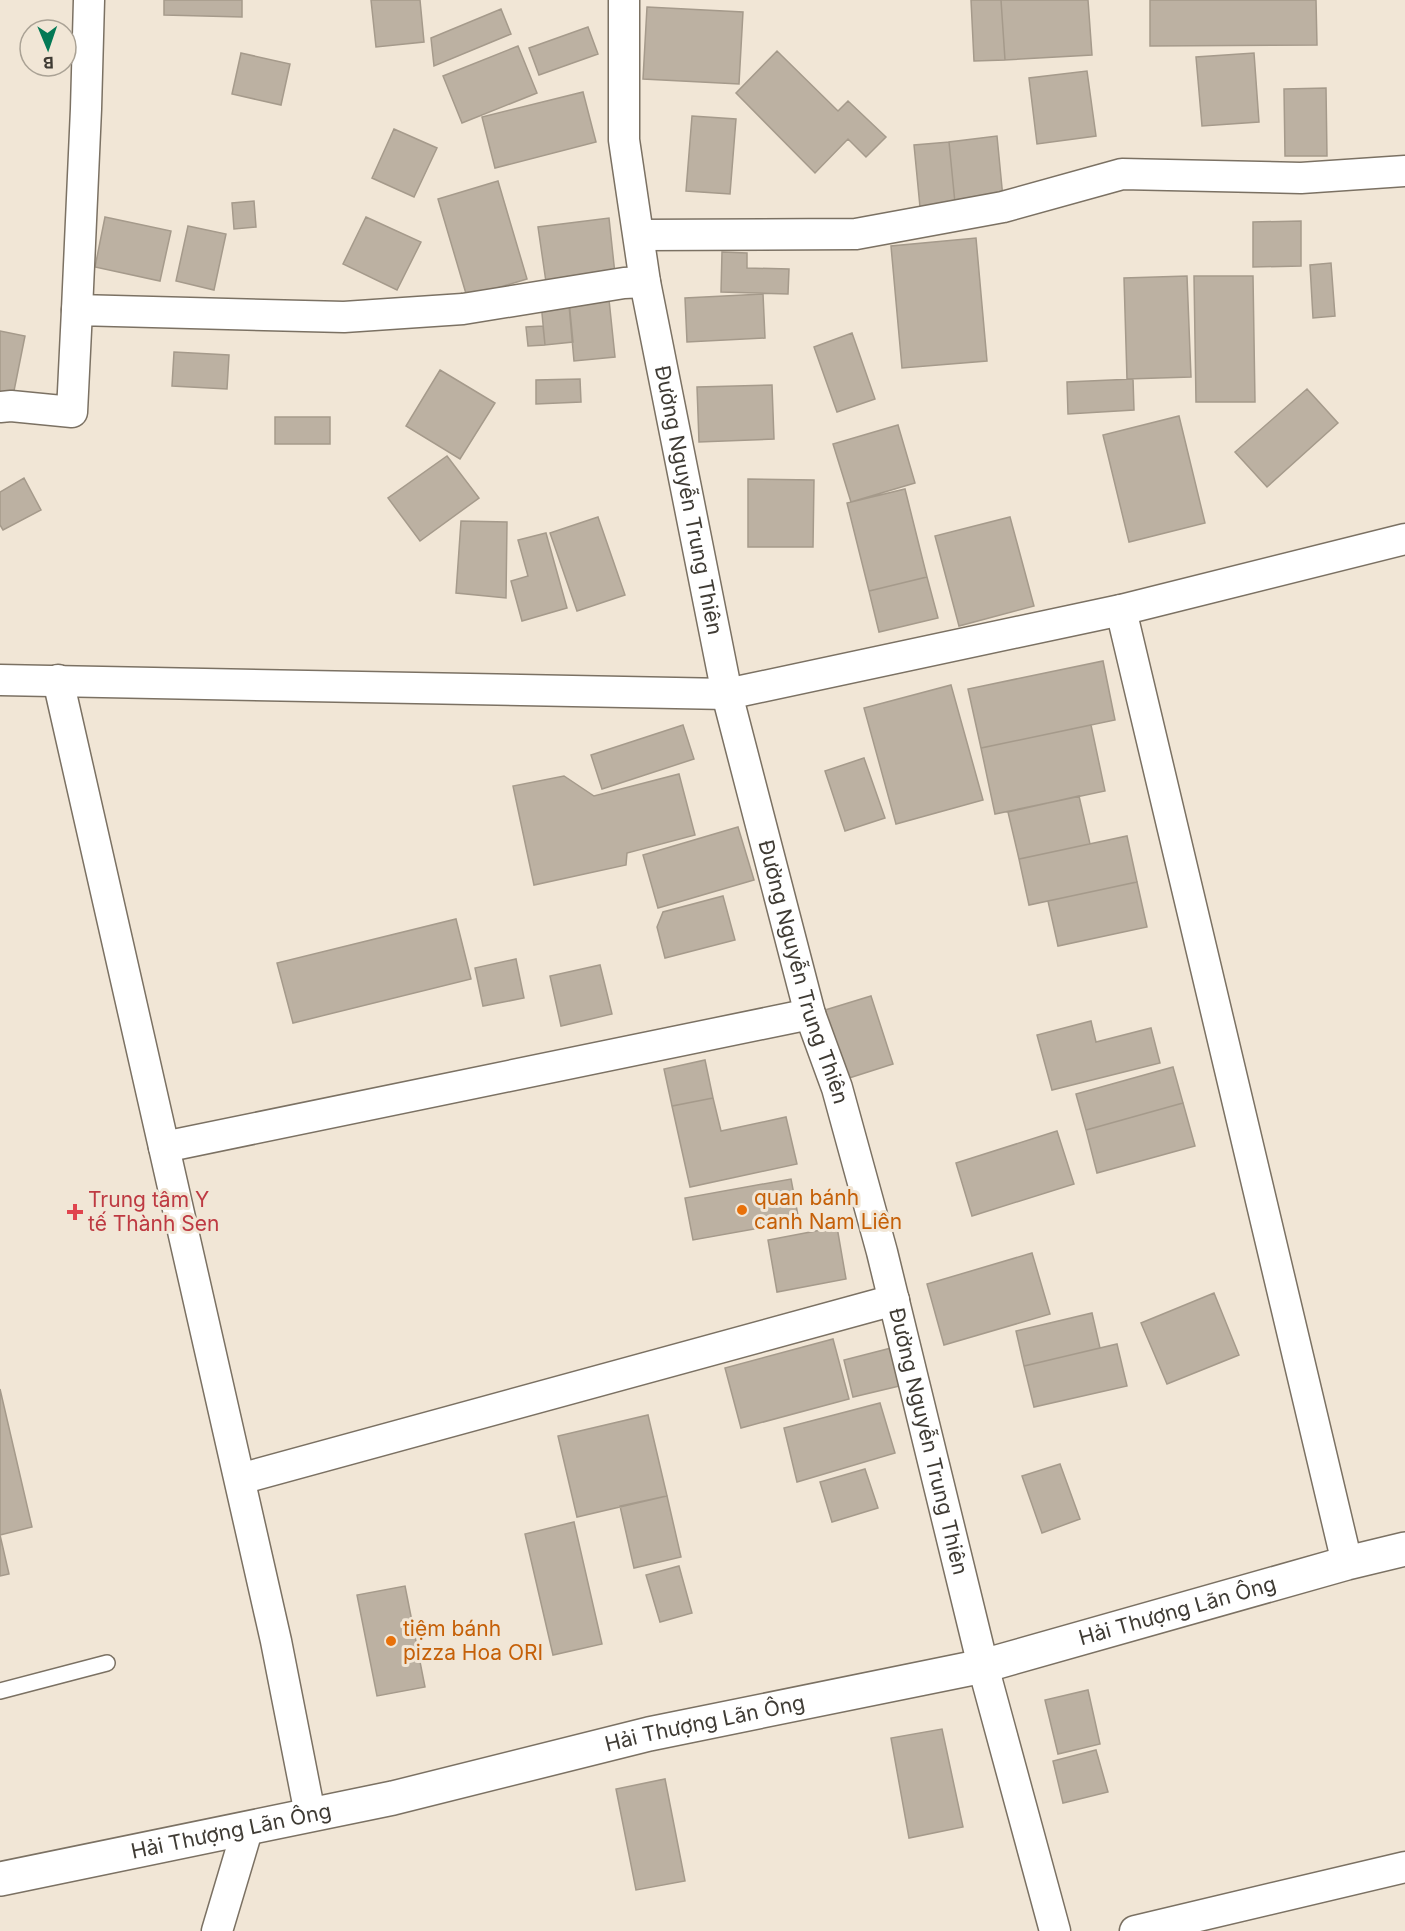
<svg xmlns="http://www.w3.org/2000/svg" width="1405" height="1931" viewBox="0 0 1405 1931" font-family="Inter,sans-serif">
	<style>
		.building { fill: #bcb1a2; stroke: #a59a8b; stroke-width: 1.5 }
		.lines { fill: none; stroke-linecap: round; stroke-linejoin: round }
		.service-casing { stroke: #7b7163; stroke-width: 18 }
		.minor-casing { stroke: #7b7163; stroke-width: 33 }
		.tertiary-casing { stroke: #7b7163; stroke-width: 36 }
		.service { stroke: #fff; stroke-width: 15 }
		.minor { stroke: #fff; stroke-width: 30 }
		.tertiary { stroke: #fff; stroke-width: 33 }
		.food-dot { fill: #e8710a; stroke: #f1e6d6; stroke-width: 2 }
		.health-dot { fill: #e0444e; stroke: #f1e6d6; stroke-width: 2 }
		.labels { text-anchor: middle; stroke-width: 6; stroke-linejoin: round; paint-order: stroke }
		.street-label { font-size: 21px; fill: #3f3b34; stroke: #f1e6d6 }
		.food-label { font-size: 21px; fill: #c56008; stroke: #f1e6d6; text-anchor: start }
		.health-label { font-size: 21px; fill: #be3a42; stroke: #f1e6d6; text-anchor: start }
	</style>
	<rect width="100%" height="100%" fill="#f1e6d6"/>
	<!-- building -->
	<path class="building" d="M164,0H242V17L164,15Z
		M371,0H420L424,42L376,47Z
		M971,0H1001L1005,60L974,61Z
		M1001,0H1088L1092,55L1005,60Z
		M1150,0H1316L1317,45L1150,46Z
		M647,7L743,12L739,84L643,79Z
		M501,9L511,34L434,66L431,38Z
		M588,27L598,54L539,75L529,48Z
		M518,46L537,93L462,123L443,76Z
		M777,51L838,111L848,101L886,137L866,157L848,139L815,173L736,93Z
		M241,53L290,64L281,105L232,94Z
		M1254,53L1259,122L1202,126L1196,57Z
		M1087,71L1096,136L1037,144L1029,78Z
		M1326,88L1327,156H1285L1284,89Z
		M583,92L596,142L495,168L482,117Z
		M692,116L736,119L730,194L686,191Z
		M394,129L437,148L414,197L372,178Z
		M997,136L1003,198L955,203L949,142Z
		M949,142L955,203L920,207L914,145Z
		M498,181L527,279L467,297L438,199Z
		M254,201L256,227L234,229L232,203Z
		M105,217L171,231L160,281L95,267Z
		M366,217L421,242L397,290L343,264Z
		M609,218L615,274L546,282L538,227Z
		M1301,221V266L1253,267V222Z
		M188,226L226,234L214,290L176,281Z
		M976,238L987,361L902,368L891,246Z
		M722,252L747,253V268L789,269L788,294L721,292Z
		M1331,263L1335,316L1313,318L1310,265Z
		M1187,276L1191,377L1127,379L1124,278Z
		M1194,276H1253L1255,402H1196Z
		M608,290L615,357L574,361L568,294Z
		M763,294L765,338L687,342L685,298Z
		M569,301L573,342L545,345L541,303Z
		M543,326L545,345L528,346L526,327Z
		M0,331L25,336L11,406L0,404Z
		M852,333L875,399L837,412L814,347Z
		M174,352L229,355L227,389L172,386Z
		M440,370L495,403L460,459L406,426Z
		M580,379L581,402L536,404V380Z
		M1133,379L1134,410L1068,414L1067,382Z
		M772,385L774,439L699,442L697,387Z
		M1307,389L1338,423L1267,487L1235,452Z
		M1179,416L1205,523L1129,542L1103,435Z
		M275,417H330V444H275Z
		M898,425L915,483L851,502L833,444Z
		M447,456L479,498L420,541L388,498Z
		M24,478L41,510L3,530L0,525V492Z
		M748,479L814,480L813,547H748Z
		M905,489L927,577L869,591L847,503Z
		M598,517L625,595L577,611L550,533Z
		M1010,517L1034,606L959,626L935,536Z
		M461,521L507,522L506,598L456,593Z
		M546,533L567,608L522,621L511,581L528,576L518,540Z
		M927,577L938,618L879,632L869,591Z
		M1103,661L1115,720L981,748L968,689Z
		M951,685L983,800L896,824L864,708Z
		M683,725L694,759L602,789L591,755Z
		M1091,725L1105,791L995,814L981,748Z
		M864,758L885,818L845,831L825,771Z
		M679,774L695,835L627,853L626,865L534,885L513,786L564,776L594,796Z
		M1079,796L1090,844L1019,859L1008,812Z
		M738,827L754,880L658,908L643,855Z
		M1127,836L1137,882L1029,905L1019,859Z
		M1137,882L1147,927L1058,946L1048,901Z
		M723,896L735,940L665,958L657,927L663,912Z
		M456,919L471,979L293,1023L277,963Z
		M516,959L524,998L483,1006L475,968Z
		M600,965L612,1014L561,1026L550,976Z
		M871,996L893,1064L846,1079L825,1010Z
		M1091,1021L1096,1042L1151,1028L1160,1063L1052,1090L1037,1035Z
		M705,1060L713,1098L672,1106L664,1069Z
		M1173,1067L1183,1103L1086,1130L1076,1094Z
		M713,1098L721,1131L786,1117L797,1164L690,1187L672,1106Z
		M1183,1103L1195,1146L1097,1173L1086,1130Z
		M1057,1131L1074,1184L972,1216L956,1163Z
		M791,1179L799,1221L693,1240L685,1198Z
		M837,1227L846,1279L777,1292L768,1240Z
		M1032,1253L1050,1314L944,1345L927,1284Z
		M1214,1293L1239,1355L1167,1384L1141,1323Z
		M1092,1313L1100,1348L1024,1366L1016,1331Z
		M833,1339L849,1399L741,1428L725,1368Z
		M1117,1344L1127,1386L1034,1407L1024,1366Z
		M899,1346L908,1384L853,1397L844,1360Z
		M0,1389L32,1527L0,1535L9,1574L0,1576Z
		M880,1403L895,1453L797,1482L784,1428Z
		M648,1415L667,1496L577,1517L558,1436Z
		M1060,1464L1080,1519L1042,1533L1022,1476Z
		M865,1469L878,1508L832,1522L820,1482Z
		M667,1496L681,1557L634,1568L620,1506Z
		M574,1522L602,1644L553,1655L525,1534Z
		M679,1566L692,1613L660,1622L646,1575Z
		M405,1586L425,1687L377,1696L357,1595Z
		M1088,1690L1100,1744L1058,1754L1045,1700Z
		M942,1729L963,1827L909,1838L891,1738Z
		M1096,1750L1108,1792L1063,1803L1053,1761Z
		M665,1779L685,1881L636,1890L616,1789Z"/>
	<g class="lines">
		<defs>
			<path id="service" d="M0,1691L107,1663"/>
			<g id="minor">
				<path id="s1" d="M624,0V140L645,282L727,694L810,1014L837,1088L882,1252L983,1666L1055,1931"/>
				<path d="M639,235L856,234L1003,207L1122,174L1301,178L1405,171"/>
				<path d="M77,310L86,109L89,0"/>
				<path d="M0,407L11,406L72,412L77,310L344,317L463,309L624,283L645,282"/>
				<path d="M1121,610L1347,1563"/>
				<path d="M0,680L727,694L1121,610L1405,539"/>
				<path d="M58,680L276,1641L310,1814"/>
				<path d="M164,1147L810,1014"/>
				<path d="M240,1479L894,1300"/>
				<path d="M217,1931L248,1827"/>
				<path d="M1135,1931L1405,1867"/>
			</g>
			<g id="tertiary">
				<path id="s2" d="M0,1879L393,1798L649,1734L983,1666L1347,1563L1405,1549"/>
			</g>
		</defs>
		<!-- service casing -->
		<use href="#service" class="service-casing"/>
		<!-- minor casing -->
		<use href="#minor" class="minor-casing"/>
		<!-- tertiary casing -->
		<use href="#tertiary" class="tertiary-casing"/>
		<!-- service -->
		<use href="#service" class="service"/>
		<!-- minor -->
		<use href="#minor" class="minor"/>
		<!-- tertiary -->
		<use href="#tertiary" class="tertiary"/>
	</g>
	<!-- markers -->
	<g class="food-dot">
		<circle cx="742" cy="1210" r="6"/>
		<circle cx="391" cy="1641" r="6"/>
	</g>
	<path class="health-dot" d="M72 1203h6v6h6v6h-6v6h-6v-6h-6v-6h6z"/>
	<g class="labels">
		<!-- street labels -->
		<g class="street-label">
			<text dy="7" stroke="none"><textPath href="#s1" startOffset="506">Đường Nguyễn Trung Thiên</textPath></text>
			<text dy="7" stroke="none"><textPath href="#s1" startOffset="992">Đường Nguyễn Trung Thiên</textPath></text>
			<text dy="7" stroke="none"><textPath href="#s1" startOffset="1478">Đường Nguyễn Trung Thiên</textPath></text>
			<text dy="7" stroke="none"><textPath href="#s2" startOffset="1208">Hải Thượng Lãn Ông</textPath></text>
			<text dy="7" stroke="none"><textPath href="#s2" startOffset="722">Hải Thượng Lãn Ông</textPath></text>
			<text dy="7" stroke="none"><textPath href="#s2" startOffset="236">Hải Thượng Lãn Ông</textPath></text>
		</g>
		<!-- food labels -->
		<g class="food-label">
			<text x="754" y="1205">quan bánh<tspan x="754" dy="24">canh Nam Liên</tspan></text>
			<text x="403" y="1636">tiệm bánh<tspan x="403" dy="24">pizza Hoa ORI</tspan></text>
		</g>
		<!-- health labels -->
		<g class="health-label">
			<text x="88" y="1207">Trung tâm Y<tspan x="88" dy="24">tế Thành Sen</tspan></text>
		</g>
	</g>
	<!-- north arrow -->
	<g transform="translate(48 48) rotate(178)"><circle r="28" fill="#f1e6d6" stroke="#aaa295" stroke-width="1.5"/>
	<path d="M0-4.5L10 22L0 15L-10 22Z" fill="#037955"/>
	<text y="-9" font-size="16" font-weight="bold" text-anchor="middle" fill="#3f3b34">B</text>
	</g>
</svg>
